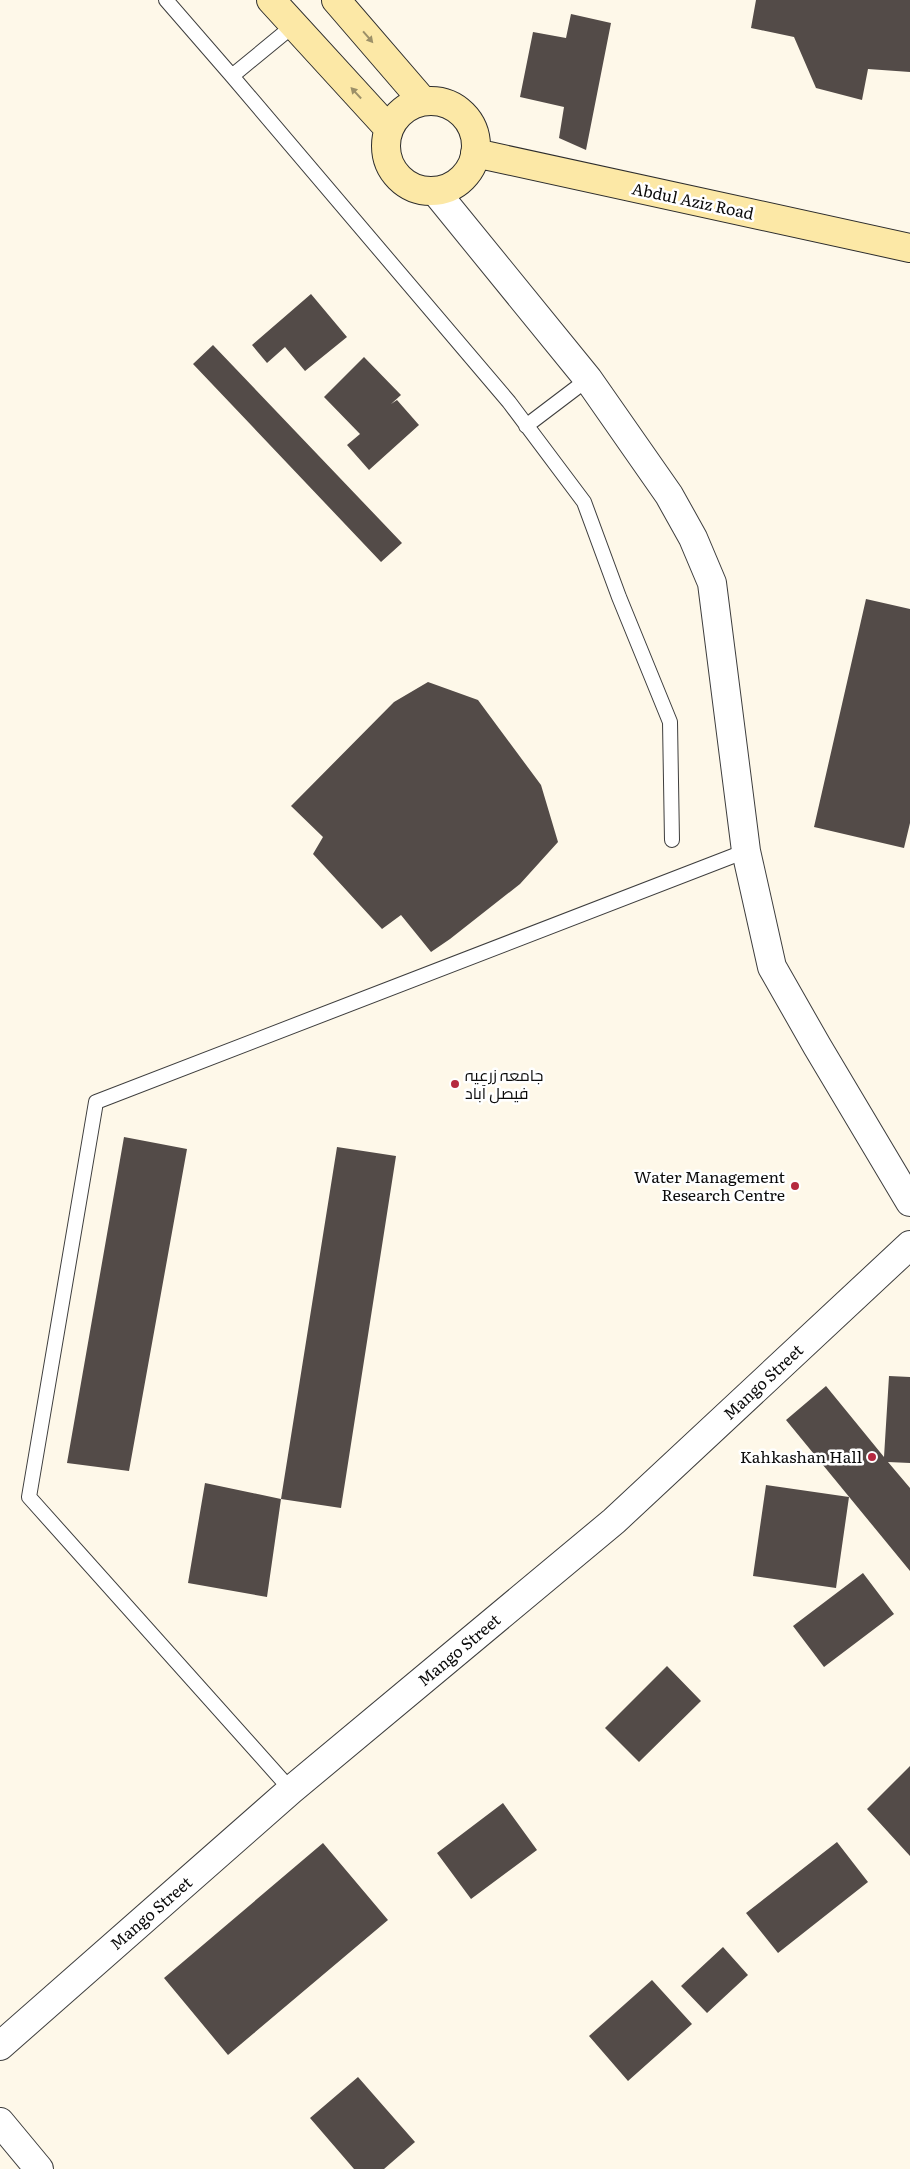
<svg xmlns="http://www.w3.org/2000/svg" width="910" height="2169" viewBox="0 0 910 2169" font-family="Literata,Cairo,serif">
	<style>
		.building { fill: #534b48 }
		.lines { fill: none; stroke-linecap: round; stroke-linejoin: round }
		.lane-casing { stroke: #3e3e3e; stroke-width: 16 }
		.street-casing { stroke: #3e3e3e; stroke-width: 30 }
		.secondary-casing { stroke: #2d2d2d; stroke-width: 30 }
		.lane { stroke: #fff; stroke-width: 14 }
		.street { stroke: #fff; stroke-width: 28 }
		.secondary { stroke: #fce8a6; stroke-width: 28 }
		.oneway { fill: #9c9068 }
		.poi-dot { fill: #b52940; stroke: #fff; stroke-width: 2 }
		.labels { text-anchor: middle; stroke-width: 5; stroke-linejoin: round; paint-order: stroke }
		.street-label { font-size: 16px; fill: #0b0b0b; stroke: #fff }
		.poi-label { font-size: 16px; fill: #0b0b0b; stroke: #fff; text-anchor: end }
	</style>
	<rect width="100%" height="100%" fill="#fef8e9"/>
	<!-- building -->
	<path class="building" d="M756,0H910V72L868,69L862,100L816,88L794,37L751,28Z
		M571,14L611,23L586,150L559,138L564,107L520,97L533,32L566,38Z
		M311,294L347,337L305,371L285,347L267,363L252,345Z
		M213,345L402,543L381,562L193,364Z
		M364,357L401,395L391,404L397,400L419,425L369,470L347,445L360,434L324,397Z
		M866,599L910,609V823L904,848L814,827Z
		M428,682L478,700L541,785L558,842L520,884L450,939L431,952L401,915L382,929L313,854L323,837L291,806L394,702Z
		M124,1137L187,1149L129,1471L67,1463Z
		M337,1147L396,1156L341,1508L281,1499Z
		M889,1376L910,1377V1463L888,1462L910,1488V1571L786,1420L826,1386L884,1457Z
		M205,1483L281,1499L267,1597L188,1583Z
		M766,1485L849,1497L836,1588L753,1576Z
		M863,1573L894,1614L824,1667L793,1626Z
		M667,1666L701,1701L639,1762L605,1728Z
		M910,1766V1856L867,1809Z
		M503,1803L537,1850L471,1899L437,1853Z
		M837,1842L868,1882L778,1953L746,1913Z
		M323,1843L388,1920L228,2055L164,1978Z
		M723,1947L748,1975L707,2013L681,1986Z
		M652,1980L692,2024L628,2081L589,2036Z
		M358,2077L415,2142L384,2169H354L310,2118Z"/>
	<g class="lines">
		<defs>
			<path id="lane" d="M166,0L232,76L509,402L584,502L619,597L670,722L672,840
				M232,76L294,25
				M526,426L588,379
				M291,1790L29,1497L96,1102L746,851"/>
			<path id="street" d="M435,191L588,379L669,495L693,538L712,583L746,851L772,967L817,1046L910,1202
				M0,2046L291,1790L614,1521L910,1245
				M0,2122L39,2169"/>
			<path id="secondary" d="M271,0L389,129
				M336,0L423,101
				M386 146a45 45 0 1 1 90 0a45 45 0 1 1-90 0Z
				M475,153L910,248"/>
		</defs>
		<!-- lane casing -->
		<use href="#lane" class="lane-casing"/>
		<!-- street casing -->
		<use href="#street" class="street-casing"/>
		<!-- secondary casing -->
		<use href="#secondary" class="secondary-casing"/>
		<!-- lane -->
		<use href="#lane" class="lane"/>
		<!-- street -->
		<use href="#street" class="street"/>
		<!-- secondary -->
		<use href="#secondary" class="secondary"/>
	</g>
	<!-- one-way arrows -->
	<defs><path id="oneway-solid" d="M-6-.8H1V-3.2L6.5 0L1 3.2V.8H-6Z" transform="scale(1.25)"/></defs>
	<g class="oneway">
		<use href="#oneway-solid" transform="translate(368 37) rotate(49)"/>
		<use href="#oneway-solid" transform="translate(356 93) rotate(-133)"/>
	</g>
	<!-- markers -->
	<g class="poi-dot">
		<circle cx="455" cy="1084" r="5"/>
		<circle cx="795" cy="1186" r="5"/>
		<circle cx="872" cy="1457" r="5"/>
	</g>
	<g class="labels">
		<!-- street labels -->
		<g class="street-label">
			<text transform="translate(693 201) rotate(12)" y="6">Abdul Aziz Road</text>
			<text transform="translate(763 1382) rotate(-43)" y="6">Mango Street</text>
			<text transform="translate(459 1650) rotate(-40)" y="6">Mango Street</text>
			<text transform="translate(151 1913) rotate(-41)" y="6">Mango Street</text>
		</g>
		<!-- poi labels -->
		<g class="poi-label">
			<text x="465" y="1081" text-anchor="start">جامعہ زرعیہ<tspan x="465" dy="18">فیصل آباد</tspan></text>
			<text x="785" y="1183">Water Management<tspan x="785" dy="18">Research Centre</tspan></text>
			<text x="862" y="1463">Kahkashan Hall</text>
		</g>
	</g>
</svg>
